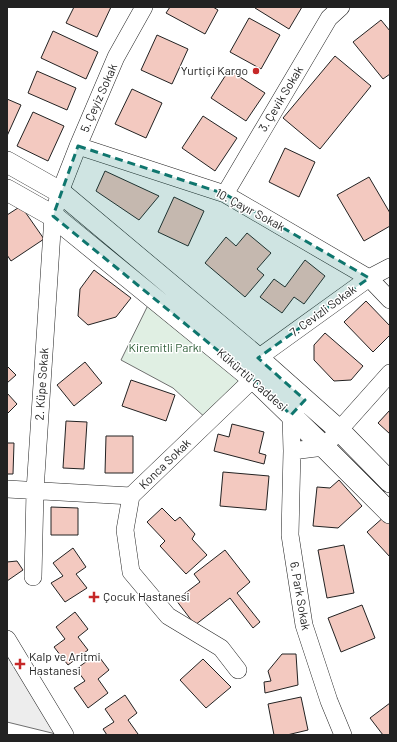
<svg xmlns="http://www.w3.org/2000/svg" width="397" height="742" viewBox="0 0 397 742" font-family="Barlow,sans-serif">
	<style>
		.green { fill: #e0efe3; stroke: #6f6f6f }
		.parking { fill: #ededed; stroke: #6f6f6f }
		.building { fill: #f3c9c0; stroke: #222 }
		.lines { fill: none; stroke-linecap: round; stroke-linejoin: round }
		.minor-casing { stroke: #222; stroke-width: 18 }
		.major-casing { stroke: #222; stroke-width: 22 }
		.minor { stroke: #fff; stroke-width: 17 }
		.major { stroke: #fff; stroke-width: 21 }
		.marked { fill: #0f766e; fill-opacity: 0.2; stroke: #0f766e; stroke-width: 3; stroke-dasharray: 8 5; stroke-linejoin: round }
		.poi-dot { fill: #c62828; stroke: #fff; stroke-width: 1.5 }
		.labels { text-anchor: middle; stroke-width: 3; stroke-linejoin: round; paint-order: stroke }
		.poi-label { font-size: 12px; fill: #222; stroke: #fff; text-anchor: start }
		.street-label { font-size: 12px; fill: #222; stroke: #fff }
		.park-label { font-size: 12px; fill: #2f5e38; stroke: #fff }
	</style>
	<rect width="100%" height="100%" fill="#fff"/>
	<!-- green -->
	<path class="green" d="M152,297L253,379L209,421L173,388L121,360Z"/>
	<!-- parking -->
	<path class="parking" d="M7,639L60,735L7,722Z"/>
	<!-- building -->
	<path class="building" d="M74,7H111L97,37L66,23Z
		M170,7H213L218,10L205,34L166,13Z
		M256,7H302L289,29L255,8Z
		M249,18L280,35L261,69L230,52Z
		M381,20L390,31V74L383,79L353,42Z
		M53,31L98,52L86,79L41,58Z
		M157,35L188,49L172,84L141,70Z
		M335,56L371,86L320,149L283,118Z
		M229,70L265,93L246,121L211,98Z
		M37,71L76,88L67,110L28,93Z
		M132,89L162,103L146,138L115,124Z
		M7,99L21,105L7,136Z
		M33,112L64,126L48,161L17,146Z
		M203,116L237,138L215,171L182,148Z
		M285,148L315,162L299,197L269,182Z
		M105,171L159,196L139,220L96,191Z
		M369,177L390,213V226L364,241L337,195Z
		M174,197L204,211L188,246L158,232Z
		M21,206L44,239L11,261L7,255V215Z
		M247,233L271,253L257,269L264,275L245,297L205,263L226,237L236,246Z
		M305,260L325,276L304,304L294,297L282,313L260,297L274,279L285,287Z
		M94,270L131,298L116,317L88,325L78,316L80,289Z
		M366,301L390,326V335L373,352L344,322Z
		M325,333L363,366L351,380L334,381L314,360V345Z
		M85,362L102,383L74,406L57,385Z
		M7,366L16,375L7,383Z
		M131,380L175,395L166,421L122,406Z
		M7,393L17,404L7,414Z
		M390,410V434L378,423Z
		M66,421L87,422L84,469L63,468Z
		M232,424L264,432L259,453L266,455L264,464L214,451L218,434L229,437Z
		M106,436H133V473H105Z
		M7,443H14L13,474H7Z
		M223,472L269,476L266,510L220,506Z
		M339,480L362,506L338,528L313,526L317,487L330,488Z
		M51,507L78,508V535H51Z
		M162,508L175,521L180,517L195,534L192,539L207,555L186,574L160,546L165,541L147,522Z
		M385,516L390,521V557L367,532Z
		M344,545L354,593L327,598L318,550Z
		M73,548L86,567L76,574L87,588L65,602L51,583L63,576L53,563Z
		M225,550L250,582L237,593L260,622L253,628L230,598L195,625L176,600L200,582L194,574Z
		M17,561L23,570L7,581V562Z
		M362,605L375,638L341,652L328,618Z
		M75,612L88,629L78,637L88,650L68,665L54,647L65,639L56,627Z
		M97,654L109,670L98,679L108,693L88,708L74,688L85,681L76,669Z
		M282,654H296L298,685L265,693L264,682L271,681L268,671Z
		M203,659L231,687L206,708L180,680Z
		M125,695L137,713L128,720L138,734L137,735H107L103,729L114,722L105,709Z
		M301,697L308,730L287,735H274L268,704Z
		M390,703V735H383L370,718Z"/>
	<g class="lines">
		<defs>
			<path id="minor" d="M78,146L225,194L369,278L390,300
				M225,194L329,18L341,7
				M258,358L369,278L390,267
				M297,409L291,415L292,451L290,535L304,625L329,701L343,735
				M292,451L324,447L390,373
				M7,489L131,496L253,379
				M131,496L125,530L131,572L168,616L221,648L238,670
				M33,577L35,491L53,216L60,192L78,146L116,57L144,7
				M7,639L65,735"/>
			<path id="major" d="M7,162L60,192L258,358L339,430L390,482
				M7,190L53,216L259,384L324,447L390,513"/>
		</defs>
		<!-- minor casing -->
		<use href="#minor" class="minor-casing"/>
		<!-- major casing -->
		<use href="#major" class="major-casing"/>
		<!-- minor -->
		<use href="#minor" class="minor"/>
		<!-- major -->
		<use href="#major" class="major"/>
	</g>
	<!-- marked area -->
	<path class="marked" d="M78,146L225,194L369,278L258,358L305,400L291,415L259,384L53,216Z"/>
	<!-- markers -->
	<g class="poi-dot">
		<circle cx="256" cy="71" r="4"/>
		<path d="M92 591h4v4h4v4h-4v4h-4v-4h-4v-4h4z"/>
		<path d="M18 658h4v4h4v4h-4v4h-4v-4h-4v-4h4z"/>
	</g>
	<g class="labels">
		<!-- poi labels -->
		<g class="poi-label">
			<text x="248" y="75" text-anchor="end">Yurtiçi Kargo</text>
			<text x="103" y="601">Çocuk Hastanesi</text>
			<text x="29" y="661">Kalp ve Aritmi<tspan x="29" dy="14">Hastanesi</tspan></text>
		</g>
		<!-- street labels -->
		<g class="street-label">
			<text transform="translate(99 98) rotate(-66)" y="4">5. Çeyiz Sokak</text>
			<text transform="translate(281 99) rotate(-59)" y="4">3. Çevik Sokak</text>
			<text transform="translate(250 210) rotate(28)" y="4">10. Çayır Sokak</text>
			<text transform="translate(323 311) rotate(-36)" y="4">7. Cevizli Sokak</text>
			<text transform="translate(252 380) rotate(41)" y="4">Kükürtlü Caddesi</text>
			<text transform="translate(42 384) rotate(-86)" y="4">2. Küpe Sokak</text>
			<text transform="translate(165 464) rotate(-44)" y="4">Konca Sokak</text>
			<text transform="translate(300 596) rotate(80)" y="4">6. Park Sokak</text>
		</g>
		<!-- park labels -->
		<g class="park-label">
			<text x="165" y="352">Kiremitli Parkı</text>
		</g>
	</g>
	<!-- border -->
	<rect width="397" height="742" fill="none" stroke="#222222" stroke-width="16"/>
</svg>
